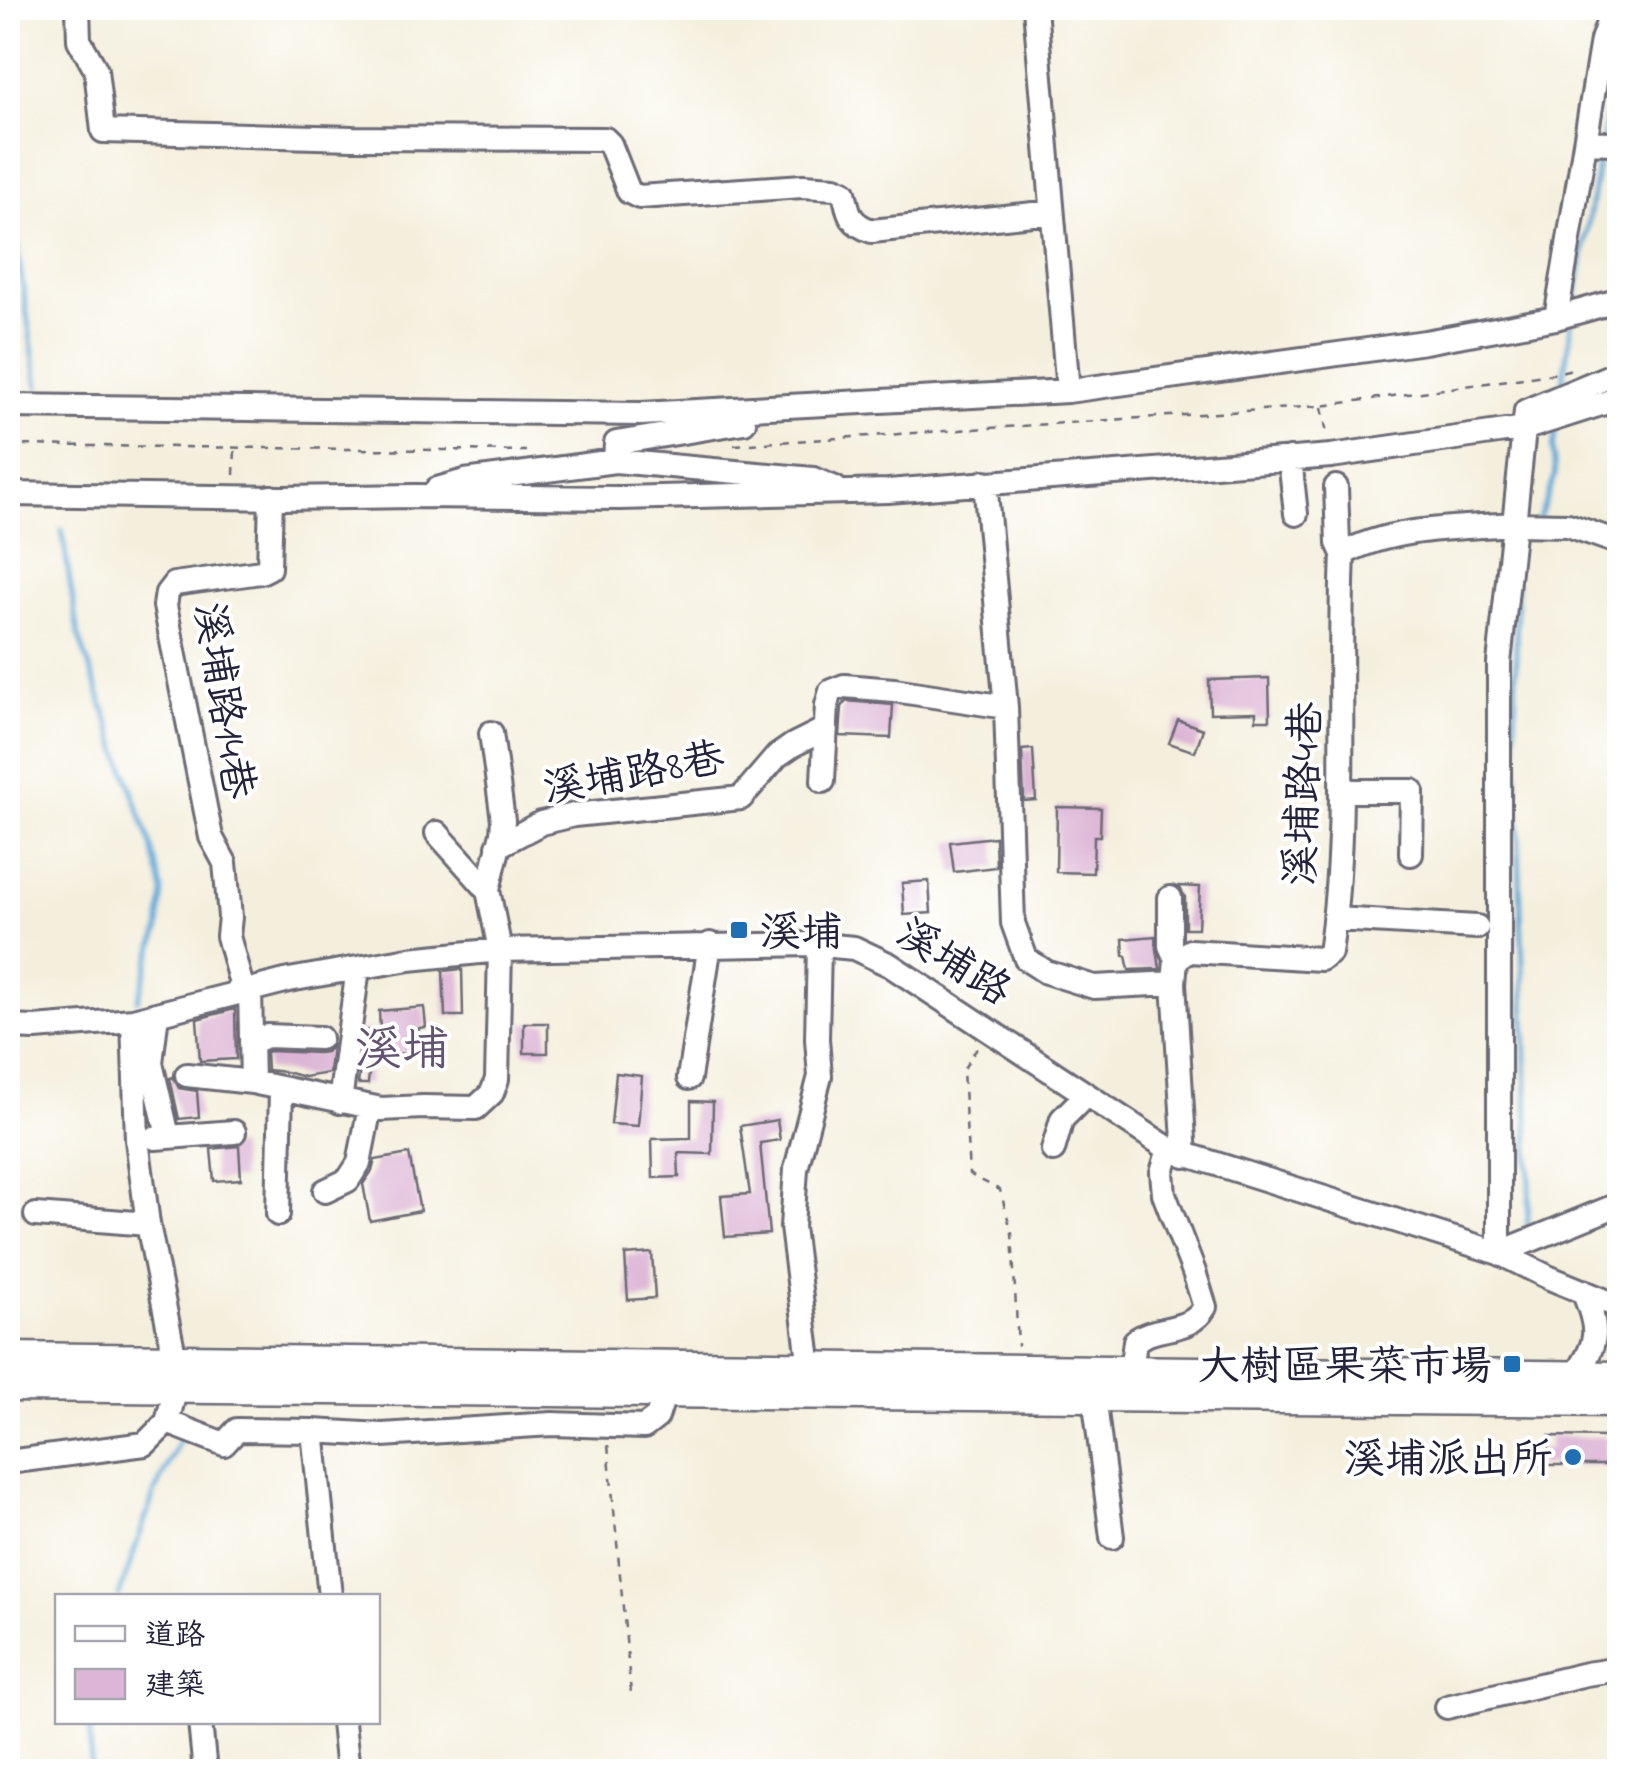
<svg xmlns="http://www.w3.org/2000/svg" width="1627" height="1779" viewBox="0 0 1627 1779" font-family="'Indie Flower','LXGW WenKai TC',sans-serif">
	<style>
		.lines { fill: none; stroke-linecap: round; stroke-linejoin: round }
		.stream { stroke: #60a8d7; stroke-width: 5 }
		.building { fill: #ddb5d6 }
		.minor-casing { stroke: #6c6a74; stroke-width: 28 }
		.major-casing { stroke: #6c6a74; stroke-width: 35 }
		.path { stroke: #6c6a74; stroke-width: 2.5; stroke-dasharray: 8 8; stroke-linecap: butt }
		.minor { stroke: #fff; stroke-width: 22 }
		.major { stroke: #fff; stroke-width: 30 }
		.poi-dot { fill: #1f6fb2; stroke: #fff; stroke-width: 4 }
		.labels { text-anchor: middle; stroke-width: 8; stroke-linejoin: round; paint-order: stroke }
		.street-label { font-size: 42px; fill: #22223b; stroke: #fff }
		.poi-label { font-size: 42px; fill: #22223b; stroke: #fff; text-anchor: end }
		.quarter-label { font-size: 48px; fill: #635571; stroke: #fff }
	</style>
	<rect width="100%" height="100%" fill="#fff"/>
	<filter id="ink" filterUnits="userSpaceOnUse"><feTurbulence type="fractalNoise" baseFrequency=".01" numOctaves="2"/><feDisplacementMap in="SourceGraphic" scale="20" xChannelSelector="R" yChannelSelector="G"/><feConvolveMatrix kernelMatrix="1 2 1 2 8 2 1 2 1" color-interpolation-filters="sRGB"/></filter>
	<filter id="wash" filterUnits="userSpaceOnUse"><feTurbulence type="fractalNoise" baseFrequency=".0048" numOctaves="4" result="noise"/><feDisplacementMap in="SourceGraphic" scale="40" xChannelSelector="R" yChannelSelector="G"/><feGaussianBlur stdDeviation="2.25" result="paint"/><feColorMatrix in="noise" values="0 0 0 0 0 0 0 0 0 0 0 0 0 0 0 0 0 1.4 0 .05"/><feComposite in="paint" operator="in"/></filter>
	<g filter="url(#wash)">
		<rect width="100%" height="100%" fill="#f4efdd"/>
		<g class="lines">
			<!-- stream -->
			<path class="stream" d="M1603,136L1620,42
				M8,188L38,387
				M1575,303L1600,152
				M1562,387L1572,319
				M1539,519L1555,476L1553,449L1556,428
				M62,530L78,634L151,844L163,892L159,929L138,1000
				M1517,585L1515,724L1530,1187L1527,1230L1529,1233
				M119,1596L154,1494L181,1436
				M90,1722L91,1772"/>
		</g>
		<g id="blocks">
			<!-- building -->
			<path class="building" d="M1269,678L1270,720H1256V712L1210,713L1209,680Z
				M846,701L893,705L891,738L840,736L842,707Z
				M1178,720L1203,729L1195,752L1169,743Z
				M1033,749L1036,800L1024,801L1022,750Z
				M1057,807L1101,808L1100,836H1094L1093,873L1056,872Z
				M995,837L996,867L954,872L950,842Z
				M929,881L931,913L904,915L902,883Z
				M1179,886L1200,887L1198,928H1185V897Z
				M1155,936L1160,969L1129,970L1126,956H1124L1123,939Z
				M462,969L463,1016H445L443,971Z
				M424,1007L426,1027L419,1028L415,1056L371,1049L368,1084H358L365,1030L380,1031L379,1011Z
				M235,1009L236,1059L200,1061L197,1019Z
				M524,1023H548V1053H524Z
				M332,1046L329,1073L304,1077L286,1072L267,1070L266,1052L269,1051L319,1053L326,1052Z
				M616,1073L642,1076L638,1126L611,1124Z
				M173,1077L179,1088L197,1091L199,1117L179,1119L170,1078Z
				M691,1101L713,1102L712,1154L678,1153L679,1177L653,1178L652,1139L691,1138Z
				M777,1120L780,1140L760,1143L769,1234L725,1237L721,1196L750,1194L740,1126Z
				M239,1146L241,1179L214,1181L211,1149Z
				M409,1154L420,1211L370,1221L363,1184L372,1171L375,1160Z
				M652,1253L655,1298L628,1300L625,1255Z
				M1549,1436L1607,1437L1606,1465H1539V1449H1549Z"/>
		</g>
	</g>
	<g filter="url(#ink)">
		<use href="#blocks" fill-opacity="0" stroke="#6c6a74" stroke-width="2.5"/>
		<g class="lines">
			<defs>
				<path id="minor" d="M78,8L79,40L96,70L103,131L353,138L605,139L610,144L629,192L639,197L803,186L835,188L844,192C849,214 849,223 872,231L1052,212
					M1035,8L1068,391
					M1586,142L1612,143
					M1556,318L1602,40L1613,8
					M8,406L641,414L1068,391L1425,342L1556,318L1620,300
					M1290,459L1296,514
					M615,461L616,443L744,422
					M985,482L1006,707L1013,923L1026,959L1046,972L1094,987L1174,983
					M1336,487L1338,543L1343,554
					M437,489L465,481L615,461L813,479L835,488
					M8,494L282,498L415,496L620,498L888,491L1331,456L1526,428L1620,398
					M1620,543L1568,525L1514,524L1499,663V1253L1620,1204
					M823,781L827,705L831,691L844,686L894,690L1006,707
					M1341,791H1412L1411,854
					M437,833L488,890
					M498,846L541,823L574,815L741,798L777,756L793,745L825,729
					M1170,898V946L1176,959
					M1335,919L1477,927
					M250,989L252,1082
					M243,991L228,936L230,917L225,863L211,837L165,606L167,593L174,584L261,572L269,568L271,497
					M157,1014L151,1063L168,1136
					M8,1027L35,1028L133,1020L289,980L409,959L500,950L811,944L854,948L890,965L1169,1149L1499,1253L1550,1278L1620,1307
					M251,1042L267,1036L320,1038
					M187,1075L252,1082L381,1109L423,1107L476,1108L492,1093L497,1079L500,950L488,890L502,833L503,820L491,733
					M689,1078L710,944
					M340,1102L358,968
					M155,1138L234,1132
					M1053,1150L1062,1119L1086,1095
					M1185,1156L1174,983L1176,959L1190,951L1321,959L1330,953C1349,821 1337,687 1343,554C1391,527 1460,528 1514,524L1526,411L1620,372
					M325,1191L348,1180L359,1163L370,1107
					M278,1214L281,1090
					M36,1215L148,1224
					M810,1368L792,1227L796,1169L820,1076L817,1039L819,945
					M1131,1372L1135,1341C1157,1324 1190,1334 1205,1307L1194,1272L1164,1194L1162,1172L1169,1149
					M1575,1377C1598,1341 1600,1332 1583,1291
					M1094,1396L1112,1537
					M167,1422L224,1444L237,1430L313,1431L382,1435L552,1424L644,1427L657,1417L665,1392
					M313,1431L330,1596
					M8,1462L145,1444L167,1422L176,1388L175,1360L148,1224L137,1140L133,1020
					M1447,1707L1586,1674L1620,1669
					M200,1722L205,1772
					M343,1722L348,1772"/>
				<path id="major" d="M8,1358L1620,1377
					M8,1386L1620,1401"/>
			</defs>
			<!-- minor casing -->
			<use href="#minor" class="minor-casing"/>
			<!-- major casing -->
			<use href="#major" class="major-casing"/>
			<!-- path -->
			<path class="path" d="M1322,407L1327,434
				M8,445L526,451
				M734,445L1321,406L1552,374L1572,369
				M234,475L235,448
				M977,1048L963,1070L969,1174L1000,1190L1012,1233L1018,1346
				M608,1445L631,1694"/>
			<!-- minor -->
			<use href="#minor" class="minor"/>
			<!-- major -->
			<use href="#major" class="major"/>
		</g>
	</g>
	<!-- markers -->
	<g class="poi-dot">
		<rect x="729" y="920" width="20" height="20" rx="5"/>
		<rect x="1502" y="1354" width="20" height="20" rx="5"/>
		<circle cx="1573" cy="1457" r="10"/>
	</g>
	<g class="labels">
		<!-- street labels -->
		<g class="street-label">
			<text transform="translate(226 700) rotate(81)" y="15">溪埔路14巷</text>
			<text transform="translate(633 771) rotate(-10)" y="15">溪埔路8巷</text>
			<text transform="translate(1301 794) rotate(-88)" y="15">溪埔路4巷</text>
			<text transform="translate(955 960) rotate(32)" y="15">溪埔路</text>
		</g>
		<!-- poi labels -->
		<g class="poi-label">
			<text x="759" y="945" text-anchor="start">溪埔</text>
			<text x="1492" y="1379">大樹區果菜市場</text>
			<text x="1553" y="1472">溪埔派出所</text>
		</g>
		<!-- quarter labels -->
		<g class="quarter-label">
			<text x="402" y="1064">溪埔</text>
		</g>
	</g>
	<!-- margin -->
	<rect width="1627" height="1779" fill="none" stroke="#fff" stroke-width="40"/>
	<!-- legend -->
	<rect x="55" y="1594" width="325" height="130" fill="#ffffff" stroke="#a7a7b1" stroke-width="2.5"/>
	<rect x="75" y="1626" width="50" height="15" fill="#ffffff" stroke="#a7a7b1" stroke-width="2.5"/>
	<text x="145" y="1644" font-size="30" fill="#22223b">道路</text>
	<rect x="75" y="1669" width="50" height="30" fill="#ddb5d6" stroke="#a7a7b1" stroke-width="2.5"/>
	<text x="145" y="1694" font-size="30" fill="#22223b">建築</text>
</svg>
